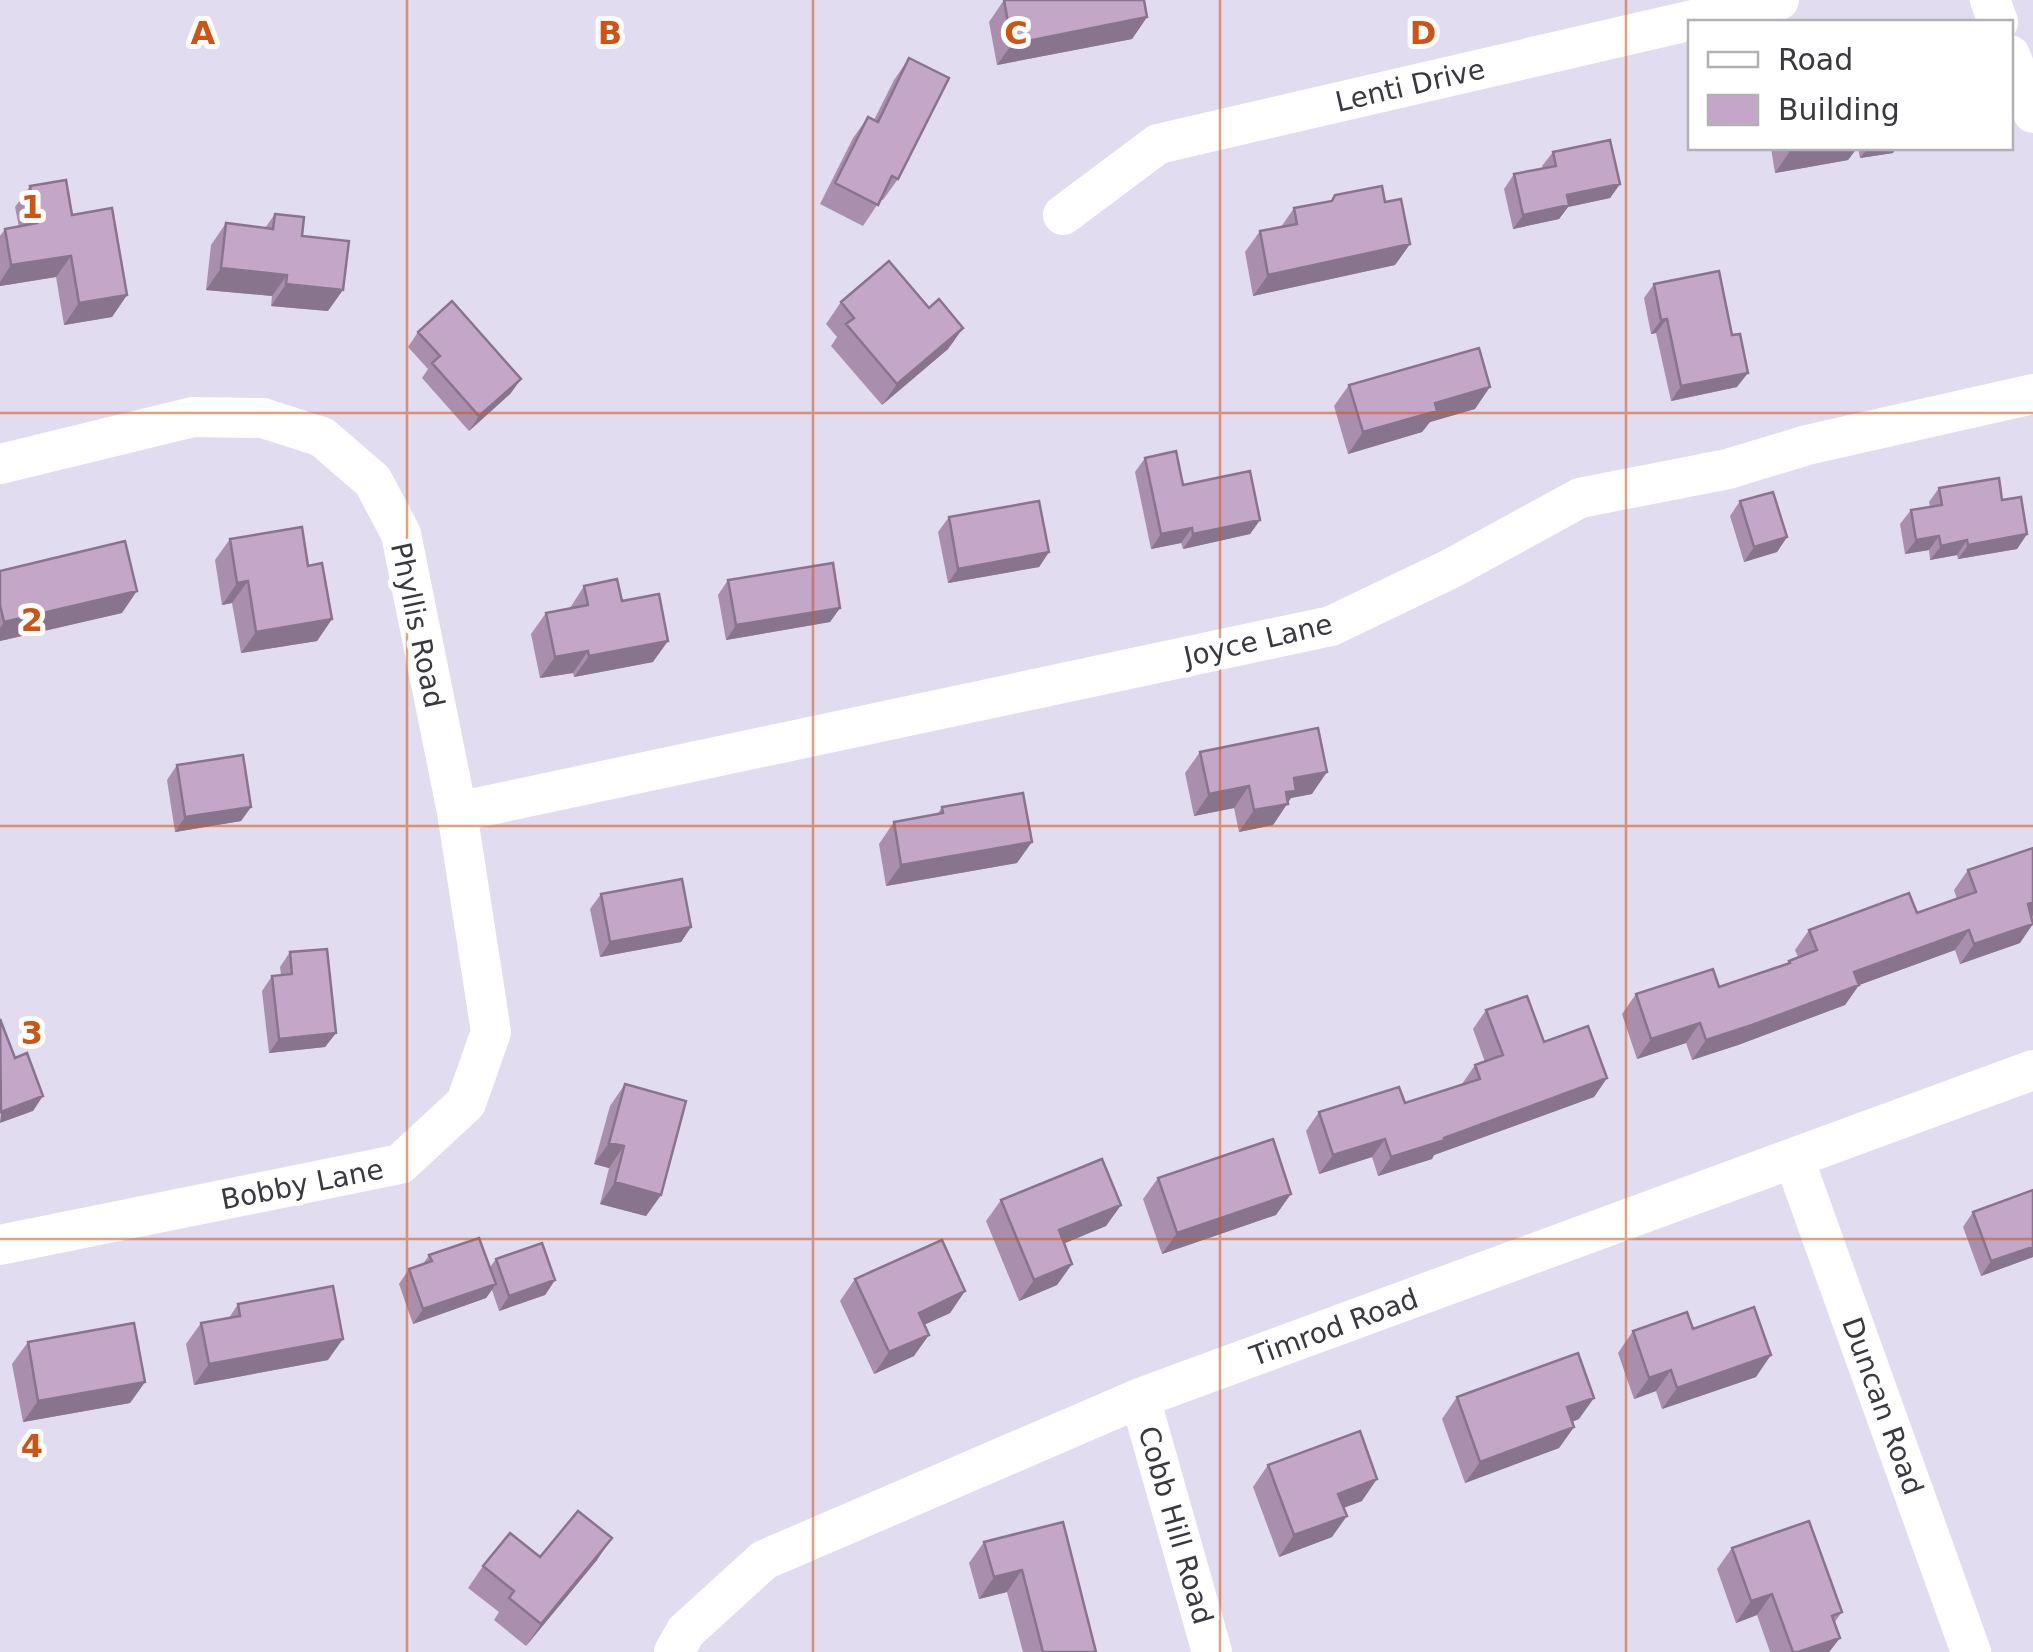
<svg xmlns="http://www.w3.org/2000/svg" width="2033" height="1652" viewBox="0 0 2033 1652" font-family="'DejaVu Sans',sans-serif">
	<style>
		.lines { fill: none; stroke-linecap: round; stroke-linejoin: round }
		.minor { stroke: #fff; stroke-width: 40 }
		.wall { fill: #a98fad }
		.shaded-wall { fill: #89748d }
		.building { fill: #c4a6c9; stroke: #89748d; stroke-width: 2.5 }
		.grid { fill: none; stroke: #ce5414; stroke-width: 2.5; stroke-opacity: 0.55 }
		.labels { text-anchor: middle; stroke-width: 10; stroke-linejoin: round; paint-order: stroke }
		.street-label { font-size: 28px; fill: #3b3940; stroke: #fff }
		.grid-label { font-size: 32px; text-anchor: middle; font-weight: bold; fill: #ce5414; stroke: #fff; stroke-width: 10; stroke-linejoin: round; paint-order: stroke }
	</style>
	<rect width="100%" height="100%" fill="#e1dcef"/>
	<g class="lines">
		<!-- minor -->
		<path class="minor" d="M1990,0L1998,22
			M2010,55L2033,113
			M1063,215L1158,144L1779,0
			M0,464L193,417L263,418L322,437L373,481L401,534L457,812L491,1032L466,1103L400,1164L0,1245
			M457,812L1331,626L1450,569L1580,498L1728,469L1807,445L2033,394
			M1794,1159L1971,1652
			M1140,1398L1212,1652
			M674,1652L686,1631L764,1560L1140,1398L2033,1070"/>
	</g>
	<!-- wall -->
	<path class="wall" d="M1004,0L1147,17L1132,39L997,65L989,22Z
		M909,58L898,179L883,200L881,199L863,226L820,204L853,138L868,117L874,120L894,80Z
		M1771,148H1857L1848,160L1775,173Z
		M1858,148H1896L1893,153L1860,158Z
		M1553,152L1620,184L1610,198L1568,207L1559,219L1513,229L1504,189L1514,174L1543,168L1542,166Z
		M30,186L72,215L127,295L112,317L64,325L56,277L0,286V236L5,229L19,227L15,207Z
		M1335,195L1385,202L1410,244L1395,265L1253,296L1245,252L1260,231L1281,227L1294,208L1330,202Z
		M275,214L302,236L328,311L271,306L272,296L206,290L211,245L226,223L265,228Z
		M1654,284L1737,387L1671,401L1656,333L1651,334L1644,298Z
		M841,302L929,308L963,328L948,349L882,405L831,346L837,337L826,324Z
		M418,332L511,393L469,431L422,378L428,369L408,347Z
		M1349,385L1475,409L1430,422L1422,432L1348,454L1334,406Z
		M1145,458L1183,485L1260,520L1250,534L1183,549L1181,543L1151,549L1135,472Z
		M1939,488L2002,500L2027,534L2017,549L1958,559L1957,555L1930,560L1929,550L1905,554L1900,524L1911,510L1930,507L1929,502Z
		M1740,501L1787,537L1777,552L1744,562L1730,516Z
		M949,517L1049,552L1039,567L948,583L938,532Z
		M230,539L308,566L332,619L317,641L241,653L232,603L222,605L215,560Z
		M0,571L122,613L0,641Z
		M728,580L840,608L830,622L726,640L718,595Z
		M584,586L622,601L653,662L574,677L573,673L540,678L531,634L546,613L570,608Z
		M1200,752L1312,794L1291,798L1273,825L1239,832L1234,808L1194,816L1185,773Z
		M177,765L251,807L241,821L175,832L167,780Z
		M942,807L1017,863L886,886L879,844L894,822L937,815Z
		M1968,870L2020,943L1960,964L1955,950L1859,985L1845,1005L1738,1045L1692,1060L1686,1043L1637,1059L1622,1014L1636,994L1719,987L1787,964L1789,961L1798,957L1795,950L1809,930L1917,913L1957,899L1954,890Z
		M601,894L691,927L681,942L600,957L590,909Z
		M290,952L336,1033L325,1047L269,1053L262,991L272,976L281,975L280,967Z
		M1486,1010L1607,1078L1594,1097L1434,1155L1432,1159L1378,1176L1372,1157L1319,1174L1306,1131L1319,1112L1405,1103L1462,1084L1475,1065L1485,1062L1473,1029Z
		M625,1084L661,1195L646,1216L600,1204L609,1168L594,1164L610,1106Z
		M1158,1178L1276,1215L1162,1254L1143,1199Z
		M2033,1190V1257L1981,1276L1963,1227L1973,1212Z
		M1001,1200L1121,1205L1106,1226L1064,1243L1072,1264L1057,1285L1019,1301L986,1221Z
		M429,1255L490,1267L496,1259L555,1280L545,1295L499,1311L492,1290L486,1298L413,1324L399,1284L409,1269L423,1264Z
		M855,1279L965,1291L950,1313L924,1325L914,1356L874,1374L840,1301Z
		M238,1304L328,1360L194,1385L186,1344L201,1323L229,1318Z
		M1693,1329L1756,1377L1662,1409L1656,1391L1634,1399L1618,1353L1633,1331Z
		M28,1342L145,1382L130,1403L23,1422L12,1364Z
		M1457,1397L1579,1419L1572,1422L1574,1427L1559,1448L1465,1483L1442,1419Z
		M1268,1465L1362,1501L1344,1508L1332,1537L1279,1557L1253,1487Z
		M1063,1522L1096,1652H1023L1007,1592L979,1599L969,1563L984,1542Z
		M1732,1548L1842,1612L1834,1623L1840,1638L1829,1652H1770L1757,1615L1736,1623L1717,1569Z
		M540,1557L597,1560L526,1646L494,1620L499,1612L468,1588L483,1566Z"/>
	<!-- shaded-wall -->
	<path class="shaded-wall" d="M1147,17L1132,39L997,65L1012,44Z
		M1812,148H1857L1848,160L1775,173L1790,151Z
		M1868,148H1896L1893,153L1860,158Z
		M1620,184L1610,198L1568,207L1559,219L1513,229L1523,215L1567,195Z
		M1410,244L1395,265L1253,296L1268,275Z
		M71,256L56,277L0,286V282L11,265Z
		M221,268L287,275L272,296L206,290Z
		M286,284L343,290L328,311L271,306Z
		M127,295L112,317L64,325L79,303Z
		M1667,319L1656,333L1651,334L1661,320Z
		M963,328L948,349L882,405L897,384Z
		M1748,373L1737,387L1671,401L1681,386Z
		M521,379L511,393L469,431L479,416Z
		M1490,387L1475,409L1430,422L1422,432L1348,454L1363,432L1435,403Z
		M1260,520L1250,534L1183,549L1193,534Z
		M1192,528L1181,543L1151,549L1161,534Z
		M2027,534L2017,549L1958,559L1968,545Z
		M1939,536L1929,550L1905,554L1916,540Z
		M1787,537L1777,552L1744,562L1754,547Z
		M1967,540L1957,555L1930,560L1941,546Z
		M1049,552L1039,567L948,583L958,569Z
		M248,581L232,603L222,605L237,583Z
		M137,591L122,613L0,641V628L4,622Z
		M840,608L830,622L726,640L736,625Z
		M332,619L317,641L241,653L256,632Z
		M668,641L653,662L574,677L589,656Z
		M588,651L573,673L540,678L555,657Z
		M1327,772L1312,794L1291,798L1273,825L1239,832L1254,810L1294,778Z
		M1249,786L1234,808L1194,816L1209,794Z
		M251,807L241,821L175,832L185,817Z
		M1032,842L1017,863L886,886L901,865Z
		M2033,902V918L2028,904Z
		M2033,924L2020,943L1960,964L1974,944Z
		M691,927L681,942L600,957L610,942Z
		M1969,930L1955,950L1840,992L1854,972Z
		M1859,985L1845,1005L1738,1045L1692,1060L1706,1040Z
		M1700,1023L1686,1043L1637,1059L1651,1039Z
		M336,1033L325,1047L269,1053L279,1039Z
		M1607,1078L1594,1097L1434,1155L1432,1159L1378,1176L1391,1157Z
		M43,1096L33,1111L0,1123L1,1112Z
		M1385,1139L1372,1157L1319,1174L1333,1155Z
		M609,1143L624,1146L609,1168L594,1164Z
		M615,1182L661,1195L646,1216L600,1204Z
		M1291,1194L1276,1215L1162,1254L1177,1233Z
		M1121,1205L1106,1226L1044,1252L1059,1230Z
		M2033,1247V1257L1981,1276L1991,1261Z
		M1072,1264L1057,1285L1019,1301L1034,1280Z
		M555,1280L545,1295L499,1311L509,1296Z
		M496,1284L486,1298L413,1324L423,1309Z
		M965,1291L950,1313L904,1334L919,1313Z
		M929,1335L914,1356L874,1374L889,1352Z
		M343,1339L328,1360L194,1385L209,1364Z
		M1771,1355L1756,1377L1662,1409L1677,1388Z
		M1671,1370L1656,1391L1634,1399L1649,1378Z
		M145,1382L130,1403L23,1422L38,1401Z
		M1594,1398L1579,1419L1552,1429L1567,1407Z
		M1574,1427L1559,1448L1465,1483L1480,1462Z
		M1377,1479L1362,1501L1323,1515L1338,1494Z
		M1347,1516L1332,1537L1279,1557L1294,1535Z
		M612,1538L597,1560L526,1646L541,1624Z
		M1022,1570L1007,1592L979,1599L994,1577Z
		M1772,1594L1757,1615L1736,1623L1751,1601Z
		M1840,1638L1829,1652H1798Z"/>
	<!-- building -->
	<path class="building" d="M1004,0H1144L1147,17L1012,44Z
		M909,58L949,78L898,179L892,176L878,205L835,183L868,117L878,122Z
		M1610,140L1620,184L1567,195L1569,205L1523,215L1514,174L1556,166L1553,152Z
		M1789,148H1812L1790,151Z
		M66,180L72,215L112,208L127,295L79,303L71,256L11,265L5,229L37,223L30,186Z
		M1382,186L1385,202L1401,199L1410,244L1268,275L1260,231L1297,224L1294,208L1332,201L1335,195Z
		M275,214L304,217L302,236L349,241L343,290L286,284L287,275L221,268L226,223L273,229Z
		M889,261L929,308L939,299L963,328L897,384L846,324L854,318L841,302Z
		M1719,271L1732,335L1740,334L1748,373L1681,386L1667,319L1661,320L1654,284Z
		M452,301L521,379L479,416L432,363L440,356L418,332Z
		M1479,348L1490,387L1435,403L1437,411L1363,432L1349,385Z
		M1176,451L1183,485L1250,471L1260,520L1193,534L1192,528L1161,534L1145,458Z
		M1999,478L2002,500L2021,497L2027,534L1968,545L1967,540L1941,546L1939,536L1916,540L1911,510L1942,505L1939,488Z
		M1773,492L1787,537L1754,547L1740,501Z
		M1039,501L1049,552L958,569L949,517Z
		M302,527L308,566L322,563L332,619L256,632L248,581L237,583L230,539Z
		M125,541L137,591L4,622L0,605V571Z
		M833,563L840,608L736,625L728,580Z
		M617,579L622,601L659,594L668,641L589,656L588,651L555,657L546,613L588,605L584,586Z
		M1318,728L1327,772L1294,778L1296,791L1286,792L1288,804L1254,810L1249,786L1209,794L1200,752Z
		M243,755L251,807L185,817L177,765Z
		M1023,793L1032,842L901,865L894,822L943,813L942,807Z
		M2033,848V902L2028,904L2033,924L1974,944L1969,930L1854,972L1859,985L1752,1025L1706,1040L1700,1023L1651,1039L1636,994L1713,969L1719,987L1790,963L1789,961L1817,950L1809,930L1909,893L1917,913L1976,892L1968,870Z
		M682,879L691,927L610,942L601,894Z
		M327,949L336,1033L279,1039L272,976L292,974L290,952Z
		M1527,996L1544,1042L1588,1026L1607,1078L1444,1138L1445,1140L1391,1157L1385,1139L1333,1155L1319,1112L1399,1087L1405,1103L1480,1079L1475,1065L1503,1055L1486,1010Z
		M0,1019L15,1058L27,1053L43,1096L1,1112Z
		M625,1084L686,1101L661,1195L615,1182L624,1146L609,1143Z
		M1273,1139L1291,1194L1177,1233L1158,1178Z
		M1102,1159L1121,1205L1059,1230L1072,1264L1034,1280L1001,1200Z
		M2033,1190V1247L1991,1261L1973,1212Z
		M479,1238L496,1284L423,1309L409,1269L432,1261L429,1255Z
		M942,1240L965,1291L919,1313L929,1335L889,1352L855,1279Z
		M542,1243L555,1280L509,1296L496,1259Z
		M333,1286L343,1339L209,1364L201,1323L240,1316L238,1304Z
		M1754,1307L1771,1355L1677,1388L1671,1370L1649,1378L1633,1331L1687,1312L1693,1329Z
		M134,1323L145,1382L38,1401L28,1342Z
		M1578,1353L1594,1398L1567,1407L1574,1427L1480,1462L1457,1397Z
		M1360,1431L1377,1479L1338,1494L1347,1516L1294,1535L1268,1465Z
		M578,1511L612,1538L541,1624L509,1598L514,1591L483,1566L510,1533L540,1557Z
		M1809,1521L1842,1612L1832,1616L1840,1638L1798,1652H1793L1772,1594L1751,1601L1732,1548Z
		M1063,1522L1096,1652H1043L1022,1570L994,1577L984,1542Z"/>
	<!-- grid -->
	<path class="grid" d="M407,0V1652M813,0V1652M1220,0V1652M1626,0V1652M0,413H2033M0,826H2033M0,1239H2033"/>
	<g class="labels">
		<!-- street labels -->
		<g class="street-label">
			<text transform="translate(1410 85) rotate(-13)" y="10">Lenti Drive</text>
			<text transform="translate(418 625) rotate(78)" y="10">Phyllis Road</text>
			<text transform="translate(1258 640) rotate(-13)" y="10">Joyce Lane</text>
			<text transform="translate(302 1184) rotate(-11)" y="10">Bobby Lane</text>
			<text transform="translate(1334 1327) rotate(-20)" y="10">Timrod Road</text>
			<text transform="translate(1883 1406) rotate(70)" y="10">Duncan Road</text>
			<text transform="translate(1176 1525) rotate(74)" y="10">Cobb Hill Road</text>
		</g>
	</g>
	<g class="grid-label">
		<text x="203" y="44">A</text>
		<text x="610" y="44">B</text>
		<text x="1016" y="44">C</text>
		<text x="1423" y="44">D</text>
		<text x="32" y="218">1</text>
		<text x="32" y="631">2</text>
		<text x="32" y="1044">3</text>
		<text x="32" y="1457">4</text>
	</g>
	<!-- legend -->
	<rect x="1688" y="20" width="325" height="130" fill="#ffffff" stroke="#b1b0b3" stroke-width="2.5"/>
	<rect x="1708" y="52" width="50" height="15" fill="#ffffff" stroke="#b1b0b3" stroke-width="2.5"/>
	<text x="1778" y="70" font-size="30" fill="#3b3940">Road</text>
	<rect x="1708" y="95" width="50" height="30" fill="#c4a6c9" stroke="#b1b0b3" stroke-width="2.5"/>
	<text x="1778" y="120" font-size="30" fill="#3b3940">Building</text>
</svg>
